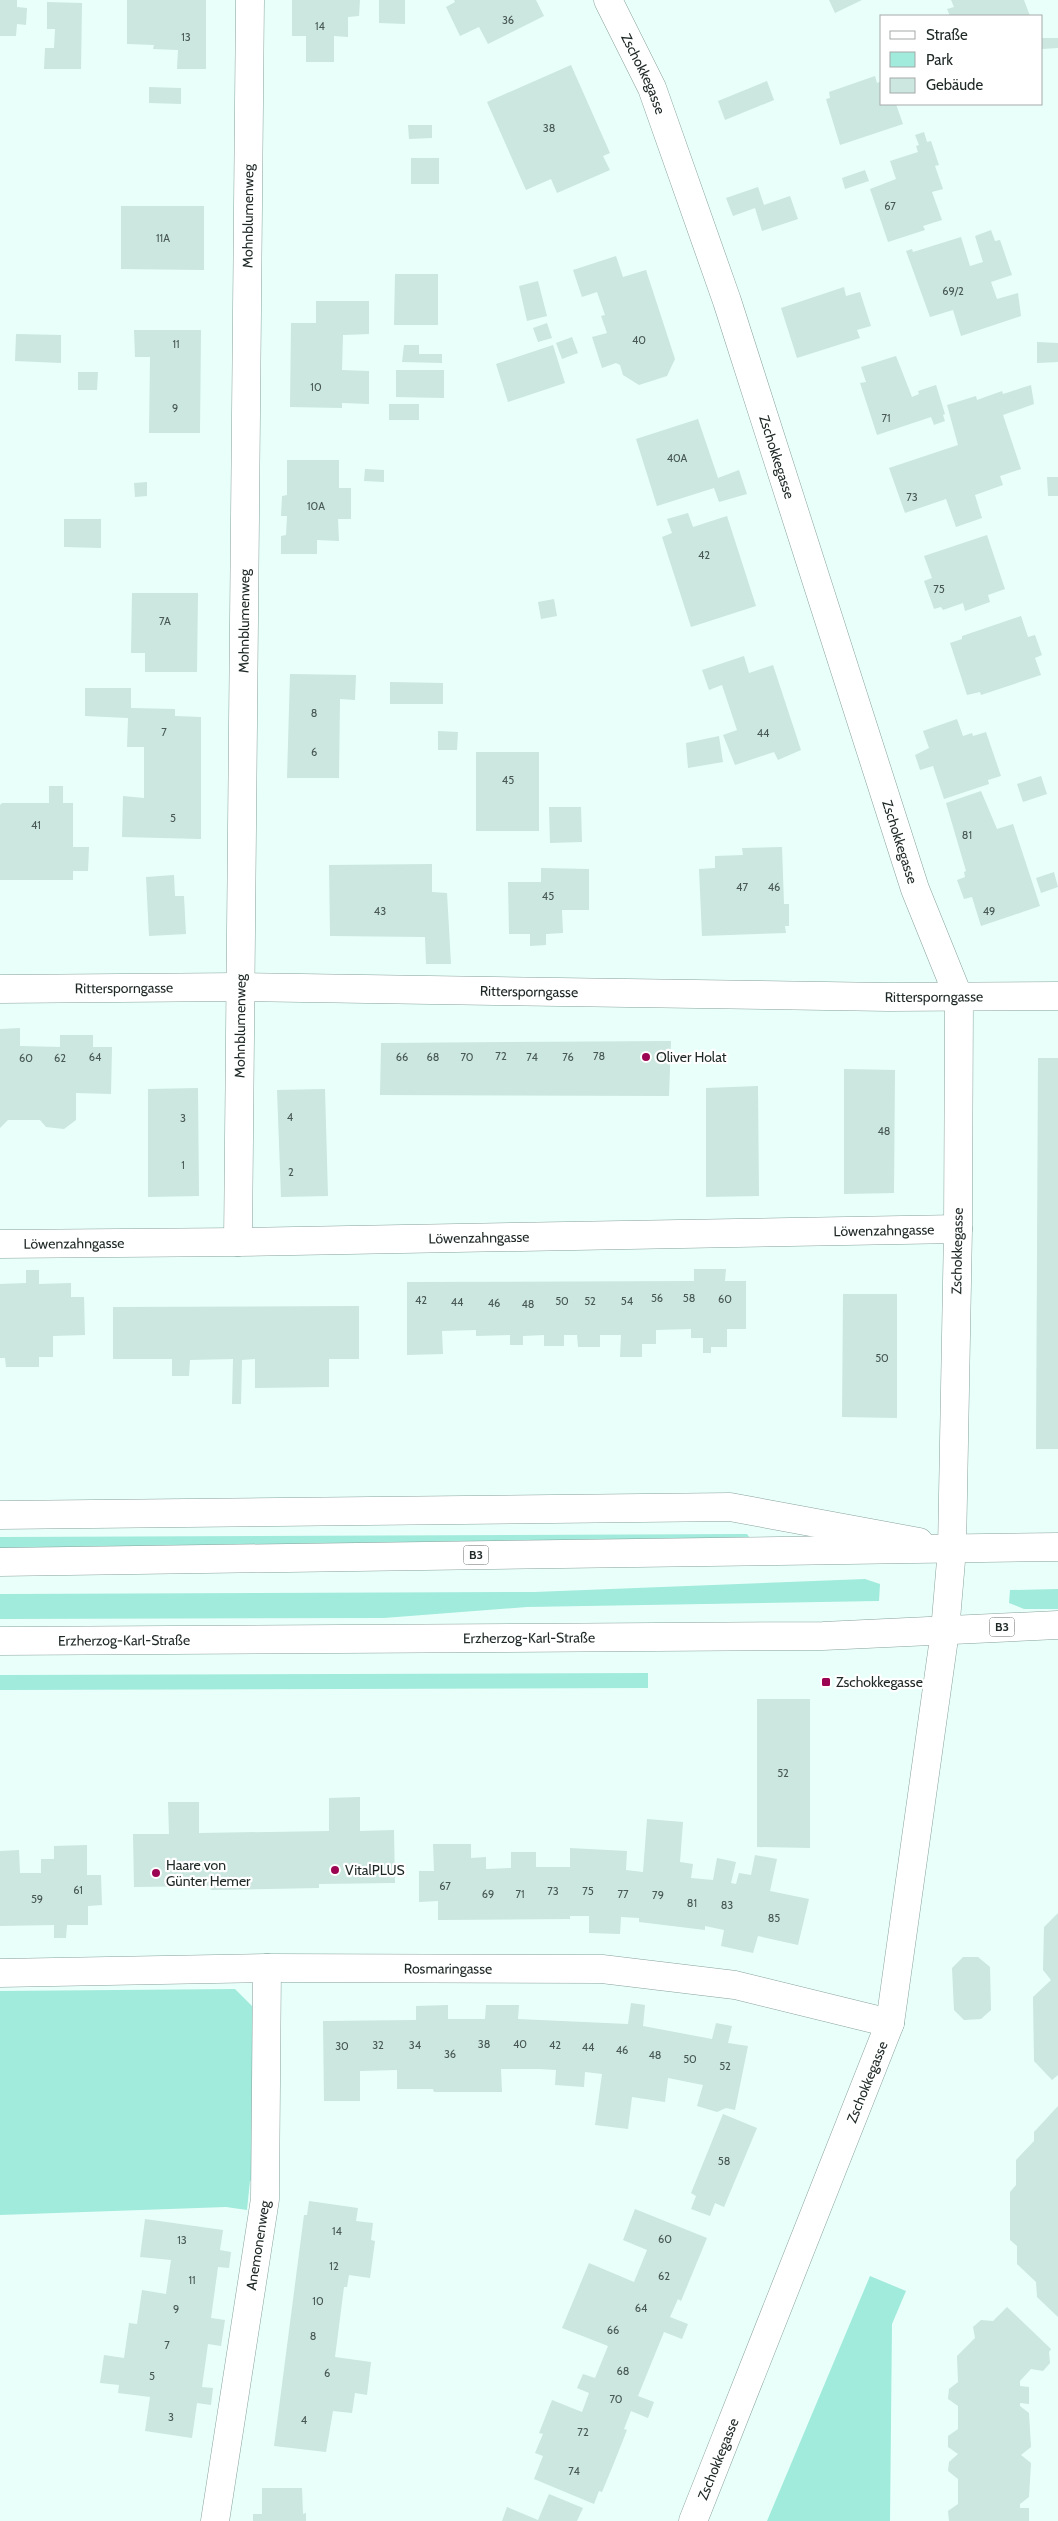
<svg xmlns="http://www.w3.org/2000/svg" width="1058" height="2521" viewBox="0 0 1058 2521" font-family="Cabin,sans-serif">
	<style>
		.green { fill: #a1ebdc }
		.building { fill: #cbe7e0 }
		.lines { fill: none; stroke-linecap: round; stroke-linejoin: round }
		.minor-casing { stroke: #88a29c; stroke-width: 29 }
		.major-casing { stroke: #88a29c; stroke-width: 29 }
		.minor { stroke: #fff; stroke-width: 28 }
		.major { stroke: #fff; stroke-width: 28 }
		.poi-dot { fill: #9c0551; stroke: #fff; stroke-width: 2 }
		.labels { text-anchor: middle; stroke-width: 4.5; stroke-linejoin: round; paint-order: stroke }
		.number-label { font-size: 11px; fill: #495854 }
		.shield { fill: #fff; stroke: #626867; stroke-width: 1 }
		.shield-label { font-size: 12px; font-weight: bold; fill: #1e2826 }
		.street-label { font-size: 14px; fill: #1e2826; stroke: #fff }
		.poi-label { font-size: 14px; fill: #1e2826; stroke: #fff; text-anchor: start }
	</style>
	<rect width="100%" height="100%" fill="#e9fffa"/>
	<!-- green -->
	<path class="green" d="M747,1534L752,1541L0,1555V1537Z
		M865,1579L880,1584L879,1601L527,1607L384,1618L0,1619V1594L534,1592Z
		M1058,1589V1609H1024L1009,1603L1010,1590Z
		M648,1673V1688L0,1690V1675Z
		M235,1989L256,2010L257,2178L250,2181L247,2210L226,2207L0,2215V1991Z
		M870,2276L906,2291L892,2324L890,2521H767Z"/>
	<!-- building -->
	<path class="building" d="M0,0H17V7L27,8L26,25L17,24L16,36H0Z
		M127,0H206V69H177L178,50L153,49L154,45L127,44Z
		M292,0H360L359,16L348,17V37L334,36V62H306V36H292Z
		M379,0H405V24L379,23Z
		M454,0H536L544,16L488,44L479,27L460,36L446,7L455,2Z
		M829,0H862L835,13Z
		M951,0H1024L1030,16H950L947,9L954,7Z
		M47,2L82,3L81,69H44L45,48H54L55,29H47Z
		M1042,38H1058V48L1042,49Z
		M571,65L610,153L603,156L610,170L557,193L551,179L526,190L487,102Z
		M875,76L877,83L882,81V104H896L903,124L840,145L826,99L830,98L829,92Z
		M767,81L774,100L725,120L718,101Z
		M149,87L181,88V104L149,103Z
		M408,125H432V138L409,139Z
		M924,132L927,142L931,141L939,165L935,166L943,189L932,192L942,220L923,226L925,230L888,242L870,189L896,179L890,161L918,152L916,146L919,145L915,135Z
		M411,158H439V184H411Z
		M865,170L869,181L845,189L842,178Z
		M758,187L764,205L790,196L798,219L762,231L755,208L733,216L726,198Z
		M121,206H204V270L121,269Z
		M991,230L995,241L1000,240L1012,275L991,282L997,299L1018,293L1021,316L961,336L953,310L930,317L906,251L912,249L913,252L961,237L970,266L983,262L975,236Z
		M616,256L623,277L646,270L675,359L667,376L639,385L623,375L620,365L616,363L602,368L592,337L607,333L601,316L605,315L597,292L582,297L573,270Z
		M395,274H438V325H394Z
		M538,281L547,316L527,321L519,286Z
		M844,287L846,296L860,292L871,326L857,330L860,338L797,358L781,308Z
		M316,301H369V334L343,335L342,370L369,371V404L342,403V408L290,407L291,323H316Z
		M547,323L552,338L538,342L533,328Z
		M134,330H201L200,433H149L150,357H135Z
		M16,334L61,335V363L15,361Z
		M572,337L578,353L562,359L556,343Z
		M1037,342L1058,343V362L1037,363Z
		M404,345H419V354H442V363L402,362Z
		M553,345L565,383L508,402L496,364Z
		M896,356L912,397L919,394L918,391L936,385L945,414L943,415L945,421L934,425L931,417L877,435L860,383L866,382L861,367Z
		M396,370H444V398L396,397Z
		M78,372H98L97,390H78Z
		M1031,385L1034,404L1003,415L1021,469L1000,476L1003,485L975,495L982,518L956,527L946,499L905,513L889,468L958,445L947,405L976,396L977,400L1002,391L1003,394Z
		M389,404H419V420H389Z
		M698,419L718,478L739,470L747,494L719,502L714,488L657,506L636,439Z
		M287,460H339V488H351V519H338L339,541L317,540V554H281V536L286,535L287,516H281L282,496L287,495Z
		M365,469L384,470V482L364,481Z
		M1047,477H1058V496H1048Z
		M147,482V496L135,497L134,483Z
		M688,513L693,527L727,516L756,606L691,627L662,537L672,533L667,519Z
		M64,519H101V548L64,547Z
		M987,535L1005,589L988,595L990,602L965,611L963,603L943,610L941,607L934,609L924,581L932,578L924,556Z
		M132,593H198L197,672H145V653H131Z
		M554,599L557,616L541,619L538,602Z
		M1021,616L1028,637L1035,635L1042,655L1035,658L1041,675L981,695L980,692L967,695L950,643L962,639V636Z
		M744,656L749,673L773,665L801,750L778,760L774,752L735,765L723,735L737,730L722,685L709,690L702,670Z
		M290,674L356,675L355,700L340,699L339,778H287Z
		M390,682L443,683V704H390Z
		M85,688H131V708L175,709V716L201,717V839L122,837L123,796L144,798V747H127L128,718L85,716Z
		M957,719L963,736L972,733L973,736L986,732L1001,776L988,780L989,784L944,799L933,766L920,770L915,755L929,748L923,731Z
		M438,731L458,732L457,750H438Z
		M719,736L723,762L688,768L686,743Z
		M476,752H539V831H476Z
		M1041,776L1047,794L1023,802L1017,784Z
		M49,786H63V803H73V847H89L88,871H73V880H0V805L2,803H49Z
		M981,791L997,829L1013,824L1040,906L981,926L972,897L964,899L957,880L965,877L964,872L966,871L946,803Z
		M549,807H581L582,842L550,843Z
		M782,847L784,904H789V926H785L786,933L702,936L699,869L715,868V856L743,855L742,848Z
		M432,864V892L447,893L451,964H426L425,937L330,936L329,865Z
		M541,868L589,869V910H562L563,933L546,934V945L530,946V934H509L508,882H541Z
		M1054,872L1058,887L1041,893L1036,878Z
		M174,875L175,896H184L186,934L149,936L146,877Z
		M20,1028V1046L60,1047V1035H93V1047H112L111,1094L76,1093V1120L64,1129L46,1127L40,1120H8L0,1128V1029Z
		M671,1041L669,1096L380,1095L381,1043Z
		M1038,1058H1058V1449H1036Z
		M844,1069L895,1070L894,1193L844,1194Z
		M758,1086L759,1196L706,1197V1088Z
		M198,1088L199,1196L148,1197V1089Z
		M325,1089L328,1196L281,1197L277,1090Z
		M694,1269H726L725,1281H746V1329H727V1347H711V1353H703V1338H691V1329L656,1330V1344H642V1357H620L621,1335H600V1347H578L577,1335H564V1346H544V1335L523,1336V1345H510V1335L476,1336V1330L442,1331L443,1354L407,1355V1282L694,1281Z
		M26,1270H39V1284L71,1283V1297H84L85,1335L53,1336V1357H39V1367H6L5,1358H0V1284L26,1283Z
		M843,1294H897V1418L842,1417Z
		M359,1306V1359H329V1387L255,1388V1359L242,1360L241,1404H232L233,1359L190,1360L189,1376H172V1359H113V1307Z
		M757,1699H810V1848L757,1847Z
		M360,1797V1831L394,1830L395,1883L319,1884V1888L211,1890L210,1886L134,1887L133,1834H169L168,1802H199V1833L329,1831V1798Z
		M647,1819L683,1822L680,1862L693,1864L691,1878L713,1880L717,1858L736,1862L731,1883L736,1884L739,1873L751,1875L755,1855L777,1859L770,1891L809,1899L798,1945L758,1936L753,1953L721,1946L724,1930L705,1926V1930L639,1922V1918L621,1917L620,1934L589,1933V1916H570V1919L438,1920V1901L419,1902V1871H434L433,1844H471V1858L486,1857V1869L511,1868V1852H536V1867H570V1848L627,1851L626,1870L643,1872Z
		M87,1845V1875H101L102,1905L88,1906V1925H67L66,1938H54V1925L0,1926V1851L19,1850L20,1873H41V1859H54V1846Z
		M1058,1913V2075L1052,2080L1034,2061L1033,1997L1051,1980L1043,1970L1044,1927Z
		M963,1957H978L990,1967L991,2010L981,2019L964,2020L954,2010L952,1968Z
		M631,2003L645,2005L643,2026L712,2039L716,2023L732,2026L728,2043L748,2046L735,2110L726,2108L717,2112L697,2106L703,2085L668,2078L665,2102L632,2097L628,2129L595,2125L602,2074L585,2072L584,2087L555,2085L556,2070L539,2069H501L502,2092H434L433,2089H397V2070L360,2071V2101H324L323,2021L416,2020V2006L448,2005V2019H485L486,2005H519L518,2019L628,2024Z
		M1058,2106V2317L1037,2297L1036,2282L1017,2264V2246L1010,2240V2192L1016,2185V2160L1034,2141V2132Z
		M723,2114L757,2128L724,2207L715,2203L710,2216L691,2209L696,2196L691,2193Z
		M309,2201L358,2208L356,2221L373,2223L371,2240L375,2241L370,2278L349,2275L347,2287H344L335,2357L371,2362L367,2395L355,2393L352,2413L333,2411L326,2452L274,2446L304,2215H307Z
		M635,2209L707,2238L681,2301L678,2299L670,2317L688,2324L682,2339L664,2332L638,2396L654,2402L648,2418L631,2411L624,2429L627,2430L614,2463L602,2492L599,2491L594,2504L534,2479L543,2456L535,2453L543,2434L539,2433L552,2400L582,2412L589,2393L577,2388L583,2374L595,2378L608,2346L562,2328L589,2263L634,2282L647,2250L623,2240Z
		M145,2219L223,2230L220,2250L231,2252L229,2268L218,2267L211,2318L225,2320L221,2346L208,2344L202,2387L213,2388L211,2405L197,2403L192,2438L145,2431L150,2397L118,2393L119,2385L100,2383L104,2355L124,2358L129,2323L137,2324L142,2290L166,2294L171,2260L140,2257Z
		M1007,2307L1051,2349L1049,2352L1050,2363L1043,2371L1031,2369L1020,2381V2386L1029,2387V2404L1020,2403V2406L1029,2413L1031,2447L1021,2455L1031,2463L1029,2497L1020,2504V2508H1029V2521H949L948,2511L958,2504V2479L948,2471L949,2462L958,2454L948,2447V2436L958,2429V2406L948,2399L949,2389L958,2382L957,2356L975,2338L973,2327L981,2320L993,2321Z
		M262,2488H302L303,2514L306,2513V2521H253V2514H262Z
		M549,2494L583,2508L577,2521H502L507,2507L538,2520Z"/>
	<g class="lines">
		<defs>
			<g id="minor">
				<path id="s1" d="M608,0L652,88L727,301L915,889L959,998L958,1229L952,1549L945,1631L890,2023L693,2521"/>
				<path id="s2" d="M0,989L239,987L888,997L1058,996"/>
				<path id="s3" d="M238,1242L250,0"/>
				<path id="s4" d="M0,1244L238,1242L958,1229"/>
				<path d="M0,1515L730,1507L919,1542"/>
				<path id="s5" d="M0,1973L267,1968L602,1969L735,1985L890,2023"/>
				<path id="s6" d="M215,2521L265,2199L267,1968"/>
			</g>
			<g id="major">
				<path d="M0,1562L1058,1547"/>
				<path id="s7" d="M0,1641L823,1636L1058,1625"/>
			</g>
		</defs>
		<!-- minor casing -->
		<use href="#minor" class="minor-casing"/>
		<!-- major casing -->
		<use href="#major" class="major-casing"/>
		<!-- minor -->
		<use href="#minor" class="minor"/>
		<!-- major -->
		<use href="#major" class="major"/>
	</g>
	<!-- markers -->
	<g class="poi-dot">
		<circle cx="646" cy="1057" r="5"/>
		<rect x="821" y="1677" width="10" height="10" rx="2.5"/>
		<circle cx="335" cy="1870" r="5"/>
		<circle cx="156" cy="1873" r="5"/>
	</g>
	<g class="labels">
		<!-- number labels -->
		<g class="number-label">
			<text x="508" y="24">36</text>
			<text x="320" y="30">14</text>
			<text x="186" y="41">13</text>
			<text x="549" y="132">38</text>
			<text x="890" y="210">67</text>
			<text x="163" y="242">11A</text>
			<text x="953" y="295">69/2</text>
			<text x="639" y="344">40</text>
			<text x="176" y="348">11</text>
			<text x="316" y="391">10</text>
			<text x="175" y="412">9</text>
			<text x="886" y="422">71</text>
			<text x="677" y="462">40A</text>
			<text x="912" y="501">73</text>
			<text x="316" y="510">10A</text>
			<text x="704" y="559">42</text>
			<text x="939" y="593">75</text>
			<text x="165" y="625">7A</text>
			<text x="314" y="717">8</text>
			<text x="164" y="736">7</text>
			<text x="763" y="737">44</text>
			<text x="314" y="756">6</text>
			<text x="508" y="784">45</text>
			<text x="173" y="822">5</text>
			<text x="36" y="829">41</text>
			<text x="967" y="839">81</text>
			<text x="742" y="891">47</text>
			<text x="774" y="891">46</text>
			<text x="548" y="900">45</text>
			<text x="380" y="915">43</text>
			<text x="989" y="915">49</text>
			<text x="501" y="1060">72</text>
			<text x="599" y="1060">78</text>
			<text x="95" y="1061">64</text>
			<text x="402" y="1061">66</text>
			<text x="433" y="1061">68</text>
			<text x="467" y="1061">70</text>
			<text x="532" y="1061">74</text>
			<text x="568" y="1061">76</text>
			<text x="26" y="1062">60</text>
			<text x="60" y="1062">62</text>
			<text x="290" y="1121">4</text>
			<text x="183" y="1122">3</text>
			<text x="884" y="1135">48</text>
			<text x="183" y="1169">1</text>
			<text x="291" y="1176">2</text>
			<text x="657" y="1302">56</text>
			<text x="689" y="1302">58</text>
			<text x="725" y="1303">60</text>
			<text x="421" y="1304">42</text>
			<text x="562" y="1305">50</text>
			<text x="590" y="1305">52</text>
			<text x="627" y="1305">54</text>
			<text x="457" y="1306">44</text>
			<text x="494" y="1307">46</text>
			<text x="528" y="1308">48</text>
			<text x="882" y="1362">50</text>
			<text x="783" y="1777">52</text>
			<text x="445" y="1890">67</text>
			<text x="78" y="1894">61</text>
			<text x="553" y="1895">73</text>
			<text x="588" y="1895">75</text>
			<text x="488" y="1898">69</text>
			<text x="520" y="1898">71</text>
			<text x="623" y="1898">77</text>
			<text x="658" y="1899">79</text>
			<text x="37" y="1903">59</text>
			<text x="692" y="1907">81</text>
			<text x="727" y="1909">83</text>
			<text x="774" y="1922">85</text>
			<text x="484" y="2048">38</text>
			<text x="520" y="2048">40</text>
			<text x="378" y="2049">32</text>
			<text x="415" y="2049">34</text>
			<text x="555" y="2049">42</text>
			<text x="342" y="2050">30</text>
			<text x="588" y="2051">44</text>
			<text x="622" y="2054">46</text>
			<text x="450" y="2058">36</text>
			<text x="655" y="2059">48</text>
			<text x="690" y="2063">50</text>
			<text x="725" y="2070">52</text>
			<text x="724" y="2165">58</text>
			<text x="337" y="2235">14</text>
			<text x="665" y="2243">60</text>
			<text x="182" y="2244">13</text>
			<text x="334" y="2270">12</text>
			<text x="664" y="2280">62</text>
			<text x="192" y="2284">11</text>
			<text x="318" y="2305">10</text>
			<text x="641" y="2312">64</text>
			<text x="176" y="2313">9</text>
			<text x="613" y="2334">66</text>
			<text x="313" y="2340">8</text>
			<text x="167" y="2349">7</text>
			<text x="623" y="2375">68</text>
			<text x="327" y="2377">6</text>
			<text x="152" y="2380">5</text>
			<text x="616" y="2403">70</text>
			<text x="171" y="2421">3</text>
			<text x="304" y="2424">4</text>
			<text x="583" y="2436">72</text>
			<text x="574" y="2475">74</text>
		</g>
		<!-- shield labels -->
		<g class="shield">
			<rect x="463.5" y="1545.5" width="25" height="19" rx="4"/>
			<rect x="989.5" y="1617.5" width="25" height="19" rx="4"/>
		</g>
		<g class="shield-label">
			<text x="476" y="1559">B3</text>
			<text x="1002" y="1631">B3</text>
		</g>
		<!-- street labels -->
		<g class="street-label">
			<text dy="5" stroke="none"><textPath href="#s1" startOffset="82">Zschokkegasse</textPath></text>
			<text dy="5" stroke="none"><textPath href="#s3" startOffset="1026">Mohnblumenweg</textPath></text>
			<text dy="5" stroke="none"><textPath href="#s1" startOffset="488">Zschokkegasse</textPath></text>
			<text dy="5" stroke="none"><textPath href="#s3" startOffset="621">Mohnblumenweg</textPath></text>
			<text dy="5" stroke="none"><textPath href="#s1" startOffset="892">Zschokkegasse</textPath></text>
			<text dy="5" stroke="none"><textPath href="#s2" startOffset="124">Rittersporngasse</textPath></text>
			<text dy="5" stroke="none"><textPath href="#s2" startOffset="529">Rittersporngasse</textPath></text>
			<text dy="5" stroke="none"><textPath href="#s2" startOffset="934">Rittersporngasse</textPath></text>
			<text dy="5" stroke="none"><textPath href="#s3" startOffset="216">Mohnblumenweg</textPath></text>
			<text dy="5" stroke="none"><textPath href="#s4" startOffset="884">Löwenzahngasse</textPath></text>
			<text dy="5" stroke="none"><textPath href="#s4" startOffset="479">Löwenzahngasse</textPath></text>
			<text dy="5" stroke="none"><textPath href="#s4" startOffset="74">Löwenzahngasse</textPath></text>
			<text transform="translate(957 1251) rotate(-89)" y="5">Zschokkegasse</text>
			<text dy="5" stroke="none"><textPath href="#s7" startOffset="529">Erzherzog-Karl-Straße</textPath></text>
			<text dy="5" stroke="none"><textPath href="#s7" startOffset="124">Erzherzog-Karl-Straße</textPath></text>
			<text dy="5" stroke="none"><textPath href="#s5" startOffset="448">Rosmaringasse</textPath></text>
			<text transform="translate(867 2082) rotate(-68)" y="5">Zschokkegasse</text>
			<text dy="5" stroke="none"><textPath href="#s6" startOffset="279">Anemonenweg</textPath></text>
			<text transform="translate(718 2459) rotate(-68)" y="5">Zschokkegasse</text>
		</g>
		<!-- poi labels -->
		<g class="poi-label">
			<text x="656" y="1062">Oliver Holat</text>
			<text x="836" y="1687">Zschokkegasse</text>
			<text x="166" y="1870">Haare von<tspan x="166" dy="16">Günter Hemer</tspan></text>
			<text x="345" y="1875">VitalPLUS</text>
		</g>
	</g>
	<!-- legend -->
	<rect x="880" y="15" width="162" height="90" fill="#ffffff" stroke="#a5a9a8"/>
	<rect x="890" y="31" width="25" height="8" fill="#ffffff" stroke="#a5a9a8"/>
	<text x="926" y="40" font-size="15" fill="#1e2826">Straße</text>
	<rect x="890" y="52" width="25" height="15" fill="#a1ebdc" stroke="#a5a9a8"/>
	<text x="926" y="65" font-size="15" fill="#1e2826">Park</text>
	<rect x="890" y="78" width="25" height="15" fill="#cbe7e0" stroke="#a5a9a8"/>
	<text x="926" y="90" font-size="15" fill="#1e2826">Gebäude</text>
</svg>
